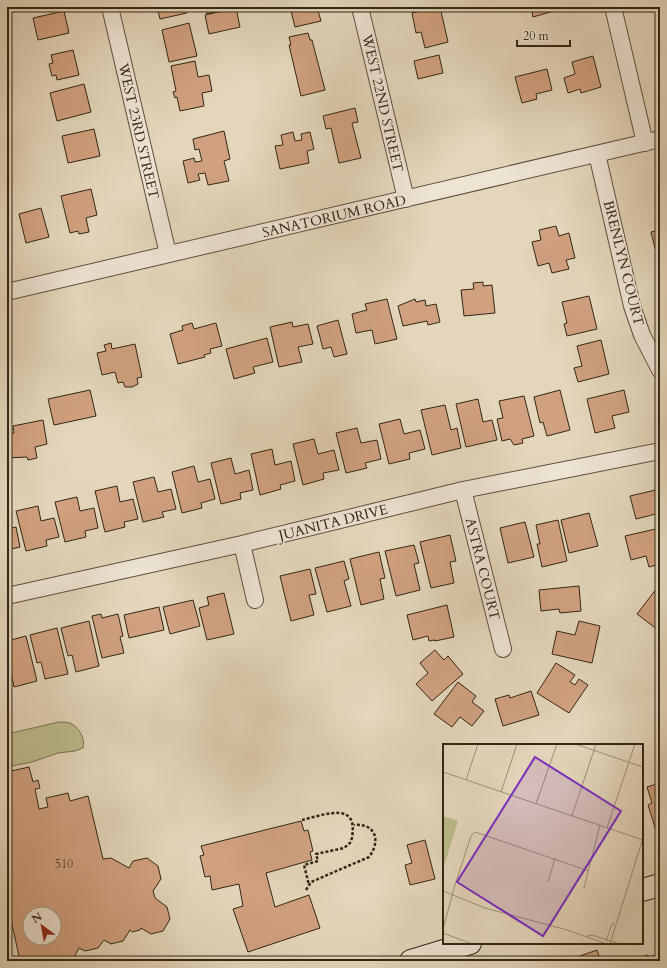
<svg xmlns="http://www.w3.org/2000/svg" width="667" height="968" viewBox="0 0 667 968" font-family="Cardo,serif">
	<style>
		.green { fill: #bcbc8b; stroke: #777150 }
		.building { fill: #d1a17f; stroke: #322616; fill-rule: evenodd }
		.lines { fill: none; stroke-linecap: round; stroke-linejoin: round }
		.street-casing { stroke: #5e523f; stroke-width: 18 }
		.secondary-casing { stroke: #322616; stroke-width: 24 }
		.path { stroke: #322616; stroke-width: 2.5; stroke-dasharray: 3 2; stroke-linecap: butt }
		.street { stroke: #ede4d3; stroke-width: 16 }
		.secondary { stroke: #ede4d3; stroke-width: 22 }
		.labels { text-anchor: middle; stroke-width: 3.5; stroke-linejoin: round; paint-order: stroke }
		.number-label { font-size: 12px; fill: #5a4530 }
		.street-label { font-size: 14px; fill: #322616; stroke: #ede4d3 }
		.inset-road { fill: none; stroke: #9d9079; stroke-width: 1 }
		.view { fill: #7b2cbf; fill-opacity: 0.15; stroke: #7b2cbf; stroke-width: 2 }
		.inset-edge { fill: none; stroke: #322616; stroke-width: 2 }
	</style>
	<rect width="100%" height="100%" fill="#e4d6bb"/>
	<filter id="stains"><feTurbulence type="fractalNoise" baseFrequency=".005" numOctaves="4"/><feColorMatrix values="0 0 0 0 .2 0 0 0 0 .09 0 0 0 0 .02 0 0 0 .5 -.17"/></filter>
	<radialGradient id="worn" r=".72"><stop offset=".6" stop-color="#630" stop-opacity="0"/><stop offset="1" stop-color="#630" stop-opacity=".3"/></radialGradient>
	<!-- green -->
	<path class="green" d="M59,722C63,722 69,722 72,724C80,729 85,739 83,748L75,751L58,753L32,762L7,767V734Z"/>
	<!-- building -->
	<path class="building" d="M157,7H185L187,13L160,19Z
		M205,7H234L207,14Z
		M290,7H317L321,21L295,27Z
		M440,7L448,42L425,48L421,32L416,33L412,13Z
		M531,7H553L554,11L533,17Z
		M236,8L240,27L209,34L205,15Z
		M64,11L69,33L38,40L33,18Z
		M189,23L197,56L169,62L162,30Z
		M308,33L310,40H312L325,90L301,96L289,45H291L289,37Z
		M73,50L79,75L57,80L56,75L52,76L49,64L53,63L51,55Z
		M439,55L443,73L418,79L414,61Z
		M593,56L601,87L581,93L580,89L568,93L564,78L575,74L572,62Z
		M195,61L198,77L209,75L212,91L202,93L204,106L180,111L177,97L175,98L173,92L176,91L171,66Z
		M547,69L552,90L536,94L537,99L522,103L515,77Z
		M84,84L91,112L57,121L50,93Z
		M355,108L358,122L352,123L361,158L339,163L331,128L326,129L323,116Z
		M94,129L100,156L68,163L62,136Z
		M224,131L230,159L224,161L229,181L208,185L205,173L198,174L200,180L188,183L183,161L194,158L195,162L202,161L199,149L195,150L193,139Z
		M293,132L295,141L302,140L301,134L310,132L314,149L307,151L309,163L280,169L275,146L283,145L281,135Z
		M91,189L97,215L86,218L89,232L79,234L78,231L70,233L61,196Z
		M41,208L49,237L26,243L19,214Z
		M659,225H660L659,264L651,232L660,230Z
		M556,226L559,236L569,233L575,258L566,260L569,269L552,273L549,263L538,266L532,242L541,240L539,230Z
		M483,282V286L492,285L495,313L464,316L461,290L474,289L473,283Z
		M589,296L597,329L567,336L564,324L567,323L562,302Z
		M387,299L397,339L375,344L372,330L356,333L352,314L367,310L365,304Z
		M415,299L416,302L425,300L426,306L436,304L440,322L428,325L427,321L403,326L398,306Z
		M338,320L347,354L334,357L331,347L323,349L317,326Z
		M292,322L293,327L308,324L313,344L298,347L302,362L279,367L270,327Z
		M192,323L194,329L216,323L222,346L210,349L211,353L204,355L205,357L178,364L170,334L183,330L182,326Z
		M267,338L273,362L253,367L255,373L234,379L226,349Z
		M601,340L609,374L578,382L574,368L582,366L577,346Z
		M111,343L112,349L135,344L142,377L137,378L138,384L132,387H125L123,382L118,383L115,372L102,375L97,353L106,351L104,345Z
		M90,390L96,416L54,425L48,399Z
		M560,390L570,430L547,436L543,422L540,423L534,397Z
		M624,390L629,412L612,416L615,428L595,433L587,399Z
		M524,396L534,436L522,439L523,443L514,445L510,439L502,441L497,419L503,418L499,401Z
		M478,399L483,422L492,420L497,440L466,447L456,404Z
		M445,405L451,430L457,428L461,448L432,455L421,410Z
		M400,419L404,434L420,430L425,449L409,453L410,459L389,464L379,424Z
		M43,420L47,444L35,447L37,458L28,460L27,457L7,458V435L14,433L13,426Z
		M357,428L361,443L377,440L381,459L365,463L367,468L346,473L336,433Z
		M314,439L318,454L334,450L339,470L323,473L324,479L303,485L293,444Z
		M272,449L275,465L291,461L295,481L280,485L281,489L260,495L251,454Z
		M231,458L235,474L249,470L253,490L240,493L241,499L221,504L211,463Z
		M194,466L198,482L210,479L215,499L201,503L202,508L182,513L172,472Z
		M154,477L158,492L171,489L176,509L162,512L164,517L143,522L133,482Z
		M117,486L120,502L133,499L138,519L124,522L125,527L105,532L95,491Z
		M660,489V513L636,519L630,496Z
		M77,497L80,511L94,508L98,528L85,531L86,537L65,542L55,502Z
		M38,506L41,521L54,518L59,537L46,540L47,546L26,551L16,511Z
		M589,513L598,546L569,553L561,520Z
		M558,520L567,561L542,567L537,544H540L536,525Z
		M525,522L534,557L508,563L500,528Z
		M16,527L20,547L7,550L9,555L7,556V529Z
		M660,528V564L649,567L646,556L631,560L625,536Z
		M450,535L456,561L450,562L454,583L431,588L420,542Z
		M414,545L419,563L414,564L420,590L396,596L385,551Z
		M379,552L385,578L380,579L384,599L361,605L350,559Z
		M344,561L349,579L344,581L351,606L327,612L315,568Z
		M310,569L316,594L309,595L314,615L291,621L280,576Z
		M660,584V628L658,630L637,614Z
		M579,586L581,611L560,613L559,609L541,611L539,590Z
		M224,593L234,634L207,640L199,608L209,605L207,597Z
		M193,600L200,626L170,634L163,607Z
		M447,605L454,637L435,641V640L429,641L428,636L413,640L407,615Z
		M159,607L164,630L129,638L124,615Z
		M101,614L102,618L118,614L123,636L120,637L124,653L102,658L92,616Z
		M89,621L99,666L76,672L72,655L68,656L61,628Z
		M579,621L600,626L592,663L552,654L557,631L575,635Z
		M57,628L68,674L45,679L41,662L37,663L30,635Z
		M26,636L37,681L14,687L10,669L7,670V641Z
		M435,650L444,660L448,656L463,674L432,701L416,684L428,673L420,663Z
		M556,663L575,675L570,682L575,685L579,679L588,685L569,713L537,693Z
		M458,682L476,696L472,702L484,711L472,726L460,717L452,727L434,714Z
		M531,691L539,715L503,726L495,699L509,695L510,698Z
		M29,767L33,782L38,780L40,788L35,789L39,809L48,807L46,798L68,793L70,801L88,796L103,859L111,858L129,868L133,861L147,858L158,866L161,879L153,891L155,898L167,907L170,919L163,931L151,934L141,928L140,930L132,932L130,930L123,941L111,944L104,940L98,948L85,951L79,948L72,961H27L19,956L7,902V772ZM30,914H54V938H30Z
		M660,783V833L657,834L648,805L652,803L647,787Z
		M301,821L304,831L308,830L313,851L310,852L312,860L266,873L275,907L309,895L320,928L248,952L233,909L243,906L239,884L212,890L210,876L205,877L200,856L204,855L201,846Z
		M425,840L435,879L410,885L405,865L412,863L407,845Z
		M597,950L601,961H578L577,957Z
		M660,954V961H629L648,955L649,957Z"/>
	<g class="lines">
		<defs>
			<path id="street" d="M110,7L168,254
				M360,7L406,199
				M613,7L645,143
				M597,154L632,306L642,335L660,370
				M7,292L660,139
				M463,490L503,649
				M242,544L255,600
				M7,596L242,544L463,490L660,451"/>
			<path id="secondary" d="M642,890L660,885
				M411,961L470,943"/>
		</defs>
		<!-- street casing -->
		<use href="#street" class="street-casing"/>
		<!-- secondary casing -->
		<use href="#secondary" class="secondary-casing"/>
		<!-- path -->
		<path class="path" d="M302,820C327,814 361,800 351,842L344,848L316,854L318,861L304,865L309,885
			M306,890L311,882L369,857C381,841 376,823 354,825"/>
		<!-- street -->
		<use href="#street" class="street"/>
		<!-- secondary -->
		<use href="#secondary" class="secondary"/>
	</g>
	<g class="labels">
		<!-- number labels -->
		<g class="number-label">
			<text x="64" y="868">510</text>
		</g>
		<!-- street labels -->
		<g class="street-label">
			<text transform="translate(383 103) rotate(77)" y="5">WEST 22ND STREET</text>
			<text transform="translate(139 131) rotate(77)" y="5">WEST 23RD STREET</text>
			<text transform="translate(334 216) rotate(-13)" y="5">SANATORIUM ROAD</text>
			<text transform="translate(624 263) rotate(76)" y="5">BRENLYN COURT</text>
			<text transform="translate(333 522) rotate(-14)" y="5">JUANITA DRIVE</text>
			<text transform="translate(483 569) rotate(76)" y="5">ASTRA COURT</text>
		</g>
	</g>
	<!-- overview -->
	<g transform="translate(443 744)">
		<rect width="200" height="200" fill="#e4d6bb"/>
		<path d="M0,72L15,77L0,125Z" fill="#bcbc8b"/>
		<path class="inset-road" d="M132,0L200,23M0,28L200,96M23,36L35,0M58,48L74,0M93,60L114,0M129,72L153,0M164,84L192,0M105,138L112,114M141,144L157,81M0,147L42,164L124,186L164,200M0,185L12,141L28,92L32,88L146,127M0,189L29,200M144,192L149,191L177,200M163,197L169,180L172,179M167,200L200,94"/>
		<path class="view" d="M92,13L178,67L100,192L14,138Z"/>
		<rect width="200" height="200" class="inset-edge"/>
	</g>
	<!-- margin -->
	<rect width="667" height="968" fill="none" stroke="#e4d6bb" stroke-width="24"/>
	<rect x="8" y="8" width="651" height="952" fill="none" stroke="#322616" stroke-width="2"/>
	<rect x="12" y="12" width="643" height="944" fill="none" stroke="#322616"/>
	<!-- north arrow -->
	<g transform="translate(42 926) rotate(328)"><circle r="19" fill="#ede4d3" stroke="#a29887"/>
	<path d="M0-3L7 15L0 10L-7 15Z" fill="#8f2418"/>
	<text y="-6" font-size="11" font-weight="bold" text-anchor="middle" fill="#322616">N</text>
	</g>
	<!-- scale -->
	<path d="M517 40v6h53v-6" fill="none" stroke="#322616" stroke-width="2"/>
	<text x="523" y="40" font-size="12" fill="#322616" stroke="#ede4d3" stroke-width="3" paint-order="stroke">20 m</text>
	<rect width="100%" height="100%" filter="url(#stains)"/>
	<rect width="100%" height="100%" fill="url(#worn)"/>
</svg>
